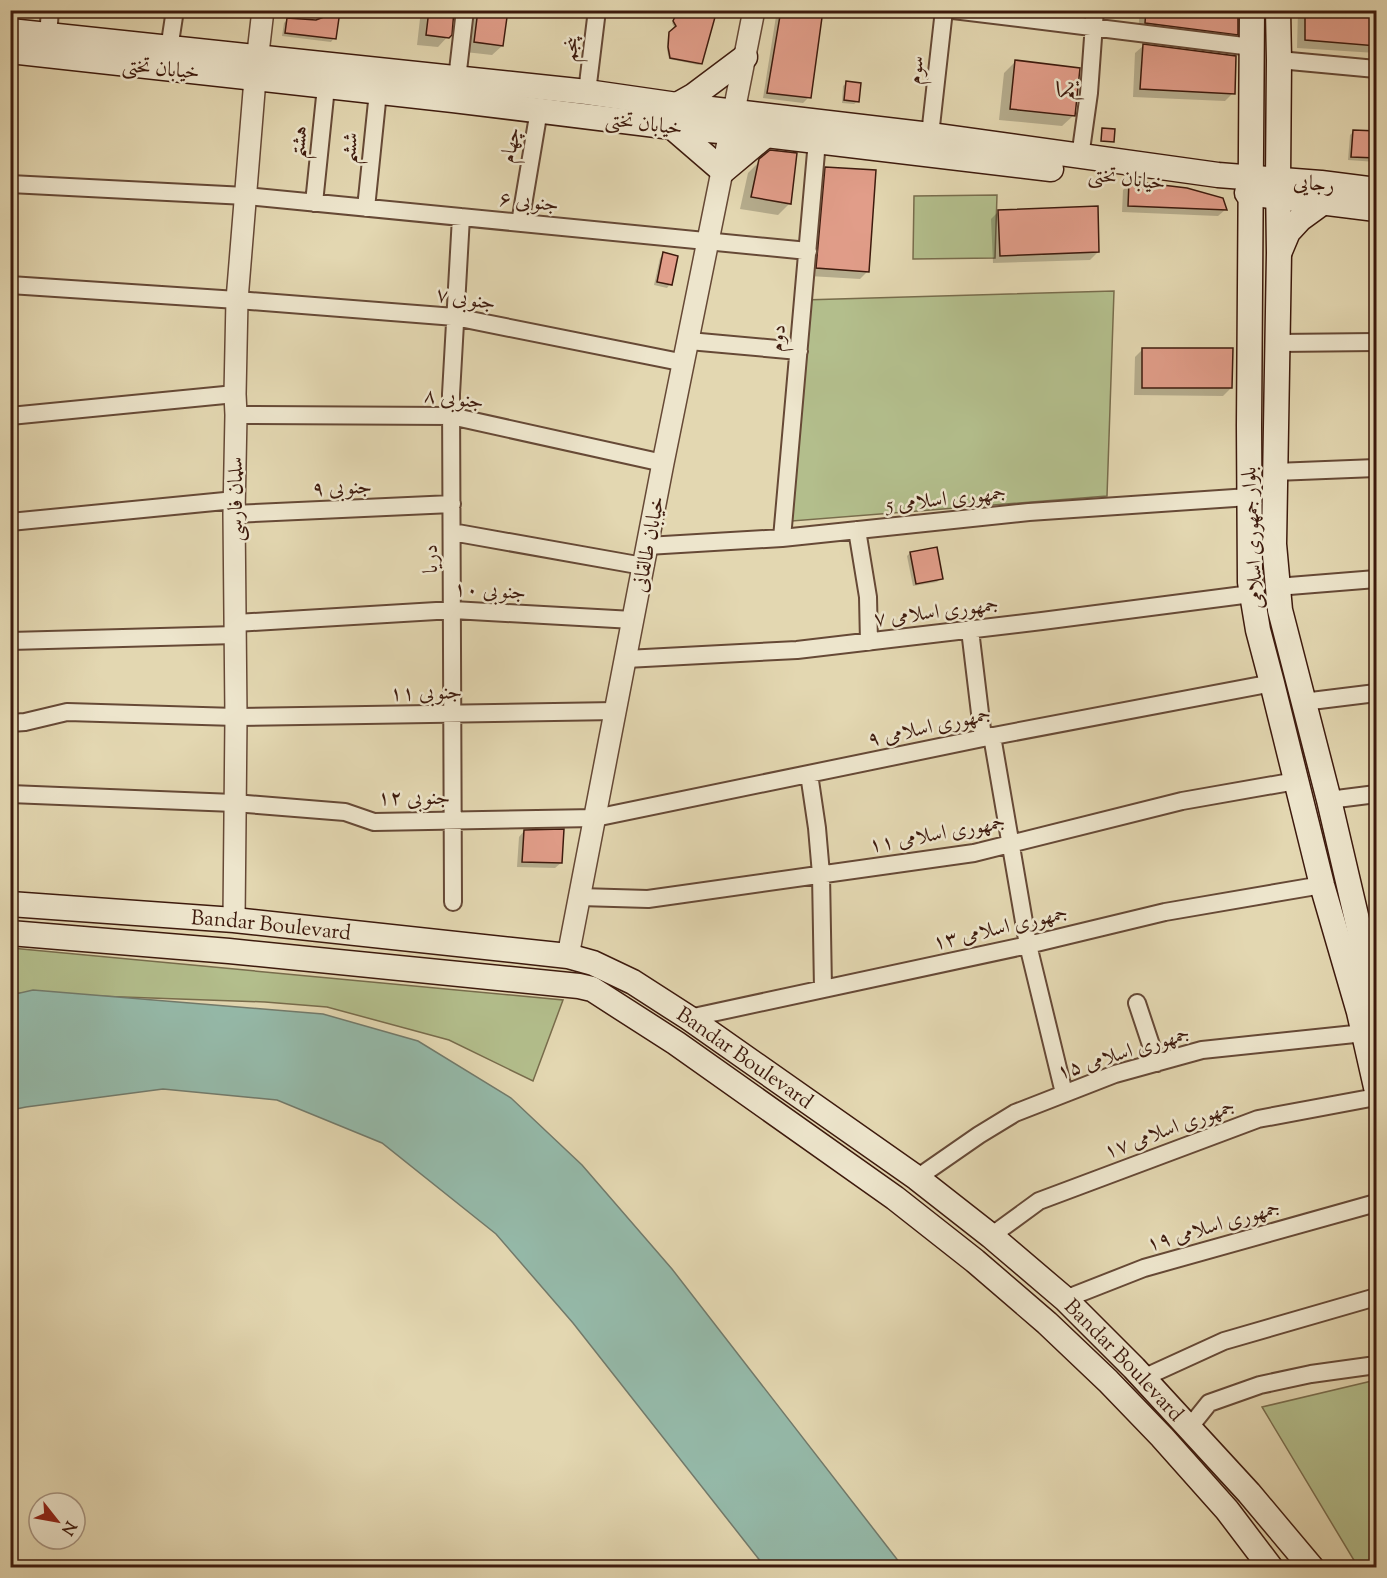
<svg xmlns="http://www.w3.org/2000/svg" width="1387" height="1578" viewBox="0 0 1387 1578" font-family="'Sorts Mill Goudy',Amiri,serif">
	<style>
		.green { fill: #b3be8c; stroke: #786c4c; stroke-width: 1.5 }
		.water { fill: #95baaa; stroke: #727a6b; stroke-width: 1.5 }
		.shadow { fill: #0003 }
		.building { fill: #e19d89; stroke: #3d1a0d; stroke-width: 1.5 }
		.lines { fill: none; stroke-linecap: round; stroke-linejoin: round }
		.minor-casing { stroke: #664936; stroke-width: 20 }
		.tertiary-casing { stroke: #664936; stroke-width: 24 }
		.secondary-casing { stroke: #3d1a0d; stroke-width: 27 }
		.minor { stroke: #ede5cc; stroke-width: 16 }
		.tertiary { stroke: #ede5cc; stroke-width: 21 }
		.secondary { stroke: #ede5cc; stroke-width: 24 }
		.labels { text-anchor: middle; stroke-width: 5; stroke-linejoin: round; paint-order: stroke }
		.street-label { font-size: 21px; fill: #3d1a0d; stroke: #ede5cc }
	</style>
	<rect width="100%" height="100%" fill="#e3d7b1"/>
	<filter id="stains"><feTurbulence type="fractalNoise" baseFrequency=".00333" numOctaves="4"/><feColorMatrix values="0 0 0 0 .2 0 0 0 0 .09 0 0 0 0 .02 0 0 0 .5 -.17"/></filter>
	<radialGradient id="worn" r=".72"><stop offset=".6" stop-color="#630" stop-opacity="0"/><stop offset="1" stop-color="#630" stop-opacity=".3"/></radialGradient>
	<!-- green -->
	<path class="green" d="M997,195L995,258L913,259L914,196Z
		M1114,291L1107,496L792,521L803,300Z
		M11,948L563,1000L533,1081L449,1040L327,1007L265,1002L11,993Z
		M1376,1380V1567H1358L1262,1407Z"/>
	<!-- water -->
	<path class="water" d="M33,990L323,1014L418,1041L511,1098L582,1165L672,1269L903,1567H765L573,1323L496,1234L382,1143L277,1100L163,1089L26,1107L11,1110V995Z"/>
	<!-- shadow -->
	<path class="shadow" d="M421,10H454L450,34L438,47L417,45Z
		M460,10H506L502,46L492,55L465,52Z
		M680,10L701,63L699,65L669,59L667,50L668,35L675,29L672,23Z
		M777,10H821L809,97L803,103L763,98Z
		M1140,10H1236V34L1228,42L1138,31Z
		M1298,10H1376V53L1297,48Z
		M288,19L334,38L331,42L282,36L284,23Z
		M1143,46L1233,93L1225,101L1133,97L1135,53Z
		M1016,61L1074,115L1062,126L999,120L1004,73Z
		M847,83L858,101L854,104L842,103L843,86Z
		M1353,132L1376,133V162L1348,160L1350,135Z
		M760,161L790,203L778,215L740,209L748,173Z
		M826,169L868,271L860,279L809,276L818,177Z
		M1130,183L1225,210L1218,216L1122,212L1123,190Z
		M999,211L1098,252L1090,260L993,263L991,219Z
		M664,254L670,284L667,288L654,285L660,258Z
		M1143,349L1231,388L1223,396L1134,395L1135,357Z
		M910,553L941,578L937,582L913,586L907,556Z
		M524,831L561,863L555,868L517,867L519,837Z"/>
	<!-- building -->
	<path class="building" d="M429,10H454L452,35L449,38L426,35Z
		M478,10H508L503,46L474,42Z
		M678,10H717L702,64L670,58L668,47L669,32L676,26L673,21Z
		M781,10H823L811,98L767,93Z
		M1146,10H1238V35L1145,23Z
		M1305,10H1377V46L1305,40Z
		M340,11L336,39L285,33L287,18L316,20Z
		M1143,44L1236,56L1235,94L1140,89Z
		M1015,60L1080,68L1075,116L1010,109Z
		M846,81L861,83L859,102L844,100Z
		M1102,128L1115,129L1114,142L1101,141Z
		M1353,130L1377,131V158L1351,157Z
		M770,150L797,153L791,204L751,197L759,159Z
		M825,167L876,170L869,272L816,268Z
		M1129,181L1187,188L1223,198L1227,210L1128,206Z
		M1098,206L1099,252L1000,256L998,210Z
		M663,252L678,256L672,285L657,282Z
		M1142,348H1233L1232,388H1142Z
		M937,547L943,579L916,584L910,552Z
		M564,829L562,863L522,862L524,830Z"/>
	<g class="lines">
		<defs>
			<path id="minor" d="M953,10L1252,47
				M48,36L50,10
				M169,49L175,10
				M1279,60L1376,69
				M457,79L465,10
				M587,92L597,10
				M930,135L944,10
				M1080,157L1089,93L1095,10
				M10,184L246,196L808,251
				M314,203L326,87
				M366,208L378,92
				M520,223L539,110
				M10,285L237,300L455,317L685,363
				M689,341L799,351
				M1278,343L1376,342
				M236,415L451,416L663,463
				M10,416L235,394
				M1275,472L1376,468
				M234,514L452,504
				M10,522L235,500
				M857,530L868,597L869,642
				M452,532L643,566
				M782,538L817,141
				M647,546L782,538L1029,512L1249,497
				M1277,587L1376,579
				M236,623L453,610L633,620
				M970,630L983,738
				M10,641L236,635
				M626,659L797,650L1042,621L1251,594
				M1303,702L1376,693
				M10,723L25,722L67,712L236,717L616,711
				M992,736L1028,945L1064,1093
				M809,774L817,828L821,874L823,989
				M10,794L234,803L345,812L374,822L595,818L983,738L1272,683
				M1329,800L1376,794
				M580,897L648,899L974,853L1182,801L1296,781
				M453,902L451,394L461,217
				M1137,1003L1157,1063
				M689,1018L1028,945L1165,912L1322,885
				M917,1178L979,1135L1015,1113L1115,1074L1202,1050L1364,1033
				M991,1236L1039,1201L1258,1119L1376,1097
				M1065,1299L1144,1268L1376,1203
				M1143,1378L1224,1341L1376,1297
				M1189,1428L1209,1403L1260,1385L1311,1374L1376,1365"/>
			<path id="tertiary" d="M734,111L754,10
				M234,920L236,717L234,514L236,415L235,394L237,300L255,79L263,10
				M568,956L663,463L730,132"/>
			<g id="secondary">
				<path d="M1252,10L1249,426L1250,582L1258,630L1272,683L1322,885L1359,1012L1376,1087"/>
				<path d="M1278,10L1279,60L1278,180L1279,253L1274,544L1280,610L1329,800L1376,1001"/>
				<path d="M10,31L587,92L677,105L930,135L1218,175L1321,183L1376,190"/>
				<path d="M10,51L453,100L672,127L766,135L1051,169"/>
				<path d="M677,105L693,96L745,57"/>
				<path d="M672,127L723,171L766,135"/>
				<path d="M1247,193L1376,209"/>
				<path d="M1280,251L1288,232L1300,219L1322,203"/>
				<path id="s1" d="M10,904L234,920L568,956L593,963L633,982L689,1018L917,1178L991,1236L1065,1299L1134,1368L1249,1493L1312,1568"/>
				<path d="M10,933L229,951L579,986L592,989L676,1043L895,1198L975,1261L1047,1323L1108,1381L1162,1437L1227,1510L1271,1568"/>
			</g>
		</defs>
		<!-- minor casing -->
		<use href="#minor" class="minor-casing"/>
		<!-- tertiary casing -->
		<use href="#tertiary" class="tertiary-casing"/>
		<!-- secondary casing -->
		<use href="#secondary" class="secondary-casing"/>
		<!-- minor -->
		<use href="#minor" class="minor"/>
		<!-- tertiary -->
		<use href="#tertiary" class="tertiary"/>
		<!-- secondary -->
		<use href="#secondary" class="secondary"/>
	</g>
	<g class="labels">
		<!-- street labels -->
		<g class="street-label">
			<text transform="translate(570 49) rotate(-83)" y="7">پنجم</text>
			<text transform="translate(161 68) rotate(6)" y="7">خیابان تختی</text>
			<text transform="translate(915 70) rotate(-84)" y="7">سوم</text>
			<text transform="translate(1066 90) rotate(-84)" y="7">یکم</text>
			<text transform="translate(644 123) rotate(7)" y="7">خیابان تختی</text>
			<text transform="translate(298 142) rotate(-84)" y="7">هشتم</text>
			<text transform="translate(510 145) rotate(-80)" y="7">چهام</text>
			<text transform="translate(349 148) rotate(-84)" y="7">ششم</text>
			<text transform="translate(1127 178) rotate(7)" y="7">خیابان تختی</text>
			<text transform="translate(1314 183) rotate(5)" y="7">رجایی</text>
			<text transform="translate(529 201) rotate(6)" y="7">۶ جنوبی</text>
			<text transform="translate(466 298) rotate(9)" y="7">۷ جنوبی</text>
			<text transform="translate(777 338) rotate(-85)" y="7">دوم</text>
			<text transform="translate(454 398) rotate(7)" y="7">۸ جنوبی</text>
			<text transform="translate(342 487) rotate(-2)" y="7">۹ جنوبی</text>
			<text transform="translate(946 498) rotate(-6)" y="7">جمهوری اسلامی 5</text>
			<text transform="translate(235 499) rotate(-90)" y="7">سلمان فارسی</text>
			<text transform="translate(1252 538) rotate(-93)" y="7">بلوار جمهوری اسلامی</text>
			<text transform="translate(648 544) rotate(-79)" y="7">خیابان طالقانی</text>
			<text transform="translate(430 559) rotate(-90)" y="7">دریا</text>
			<text transform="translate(490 590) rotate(3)" y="7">۱۰ جنوبی</text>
			<text transform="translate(936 611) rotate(-7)" y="7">جمهوری اسلامی ۷</text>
			<text transform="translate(426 692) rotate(-1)" y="7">۱۱ جنوبی</text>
			<text transform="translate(929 726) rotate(-12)" y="7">جمهوری اسلامی ۹</text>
			<text x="414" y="804">۱۲ جنوبی</text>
			<text transform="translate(937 833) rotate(-10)" y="7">جمهوری اسلامی ۱۱</text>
			<text dy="7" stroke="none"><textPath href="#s1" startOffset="262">Bandar Boulevard</textPath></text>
			<text transform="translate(1000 927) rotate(-13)" y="7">جمهوری اسلامی ۱۳</text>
			<text transform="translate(1123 1052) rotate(-17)" y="7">جمهوری اسلامی ۱۵</text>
			<text dy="7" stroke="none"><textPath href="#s1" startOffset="766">Bandar Boulevard</textPath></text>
			<text transform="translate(1169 1128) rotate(-20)" y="7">جمهوری اسلامی ۱۷</text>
			<text transform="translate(1213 1225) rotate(-16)" y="7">جمهوری اسلامی ۱۹</text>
			<text dy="7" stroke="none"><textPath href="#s1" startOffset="1252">Bandar Boulevard</textPath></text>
		</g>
	</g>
	<!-- margin -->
	<rect width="1387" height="1578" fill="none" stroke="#e3d7b1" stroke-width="36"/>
	<rect x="12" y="12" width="1363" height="1554" fill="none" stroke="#3d1a0d" stroke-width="3"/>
	<rect x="18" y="18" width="1351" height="1542" fill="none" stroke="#3d1a0d" stroke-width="1.5"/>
	<!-- north arrow -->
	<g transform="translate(57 1521) rotate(121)"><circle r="28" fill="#ede5cc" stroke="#a79480" stroke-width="1.5"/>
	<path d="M0-4.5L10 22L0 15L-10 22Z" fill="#8f2418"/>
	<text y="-9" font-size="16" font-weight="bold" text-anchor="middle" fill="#3d1a0d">N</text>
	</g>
	<rect width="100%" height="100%" filter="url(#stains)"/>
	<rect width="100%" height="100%" fill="url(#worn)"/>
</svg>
